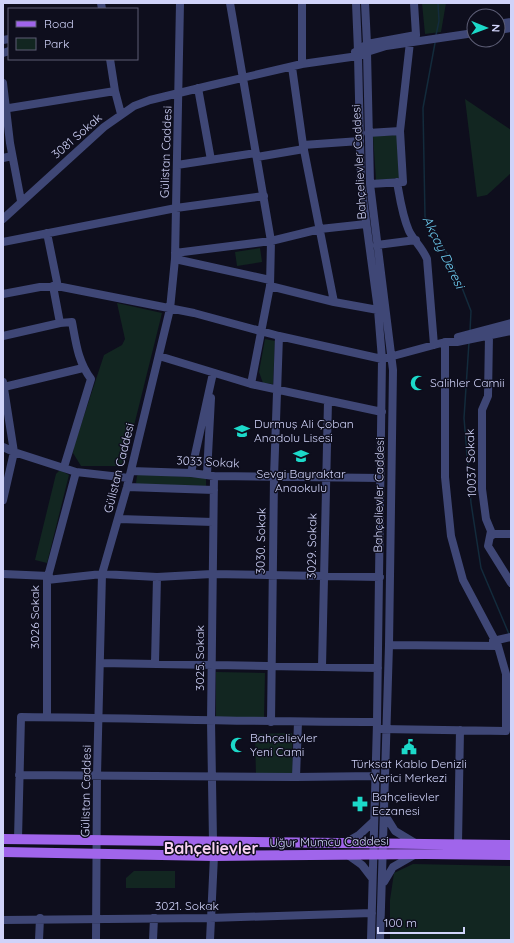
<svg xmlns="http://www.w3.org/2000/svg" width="514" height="943" viewBox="0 0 514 943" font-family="Quicksand,sans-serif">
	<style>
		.green { fill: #122621 }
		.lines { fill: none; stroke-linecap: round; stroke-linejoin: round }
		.stream { stroke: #132b3c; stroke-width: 1.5 }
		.minor { stroke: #3f4776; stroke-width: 8 }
		.major { stroke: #a065eb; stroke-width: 10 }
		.labels { text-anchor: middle; stroke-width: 3; stroke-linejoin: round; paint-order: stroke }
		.street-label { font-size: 12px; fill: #d0d3f9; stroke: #0e0e1d }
		.poi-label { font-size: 12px; fill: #d0d3f9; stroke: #0e0e1d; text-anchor: start }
		.water-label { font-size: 13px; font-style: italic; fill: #6bc8ec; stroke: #0e0e1d }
		.district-label { font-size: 16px; font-weight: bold; fill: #f9d2f2; stroke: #0e0e1d }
	</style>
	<rect width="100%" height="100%" fill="#0e0e1d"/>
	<!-- green -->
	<path class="green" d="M422,3H446L441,32L425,34Z
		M465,99L511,130V173L487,195L477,197Z
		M399,135L401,178L376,180L373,136Z
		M260,248L262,262L237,266L235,252Z
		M117,303L162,313L124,466H81L73,453L74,446L104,355L122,345L125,339Z
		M265,339L275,341L273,384L263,383L259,372Z
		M60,470L69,475L47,563L35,560L56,474Z
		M139,474L206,478V486L138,484L136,483L137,476Z
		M216,672L265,673L264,718L216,719Z
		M292,733L293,775L256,776L255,734Z
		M413,864L511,866V940H390V900L394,873Z
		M134,871H175V888H126V878Z"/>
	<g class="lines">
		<!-- stream -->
		<path class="stream" d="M436,35L439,21L438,3
			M435,43L423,108L425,217L452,262L471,311L470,331
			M469,342L464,418L471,503L481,568L509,634"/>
		<!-- minor -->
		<path class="minor" d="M101,3L102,9
			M230,3L271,241L270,286L251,384
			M302,3V64
			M365,3L367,44L416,35
			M414,3L416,35
			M498,24L511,22
			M498,30L511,28
			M3,40L9,39
			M355,52L358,51L356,3
			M3,53L9,51
			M110,59L115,91L121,114
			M292,67L303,145L334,302
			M3,83L10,143L21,201
			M198,88L211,160
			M3,109L115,91
			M368,133L400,131L410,42
			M303,145L360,141
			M257,157L304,149
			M3,158L12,156
			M177,165L256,153
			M397,182C400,199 402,215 409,231C414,241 422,247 427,259L434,345
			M370,184L403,182L400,131
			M3,219L104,127L134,106L150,100L212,85L302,64L358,56L367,52V44L358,51V56L361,184L378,310L382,359L377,722L371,940
			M47,233L58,287
			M3,242L176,208L264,196
			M377,245L416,240
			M175,253L271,241L320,229L366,224
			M175,259L270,280
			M53,286L60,323L72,322C76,343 78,362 91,379L64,467
			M270,286L334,302L378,310
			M3,294L40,287H62L194,313L279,336L382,359L445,342H457L511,331
			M489,335L488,396L482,410V489L486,519L491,531L488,546L511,583
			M3,336L60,323
			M458,337L511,323
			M159,356L251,384L382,412
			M3,382L14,452L76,472L129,478
			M4,387L83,368
			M3,447L14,452L3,500
			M131,471L191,473L214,476L381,478
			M191,473L213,373
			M207,474L211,398
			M127,487L214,490
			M119,519L213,522
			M491,536L494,534H511
			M3,574L49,576
			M47,580L102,574L157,577L212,574L380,577
			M493,641L511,637
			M389,645L498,646
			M100,663L378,668
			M155,663L157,577
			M322,667L328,401
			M47,717V580L76,472
			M271,722L274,477L279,336
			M381,729L506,731V674L498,646L463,580L451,536L445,477V342
			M19,775L296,777L376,776
			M296,777L298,722
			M385,815L395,831L415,843
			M18,839L21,717C140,718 258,722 377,722
			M213,841L211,721L214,476
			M345,843L359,835L374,821
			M458,844L460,730
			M348,855L362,865L372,878
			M384,882L393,867L414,855
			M3,920L210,918L372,913
			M39,940L40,918
			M96,940L97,775L102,574L127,487L170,309L175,259L180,3
			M153,940L154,918
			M210,940L214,856
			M380,940L389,645L393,370L370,184L367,52L386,46L474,33"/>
		<!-- major -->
		<path class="major" d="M3,839L511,845
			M3,852L214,856L425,854L511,855"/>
	</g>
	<!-- icons -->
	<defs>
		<symbol id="mosque-bare" viewBox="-9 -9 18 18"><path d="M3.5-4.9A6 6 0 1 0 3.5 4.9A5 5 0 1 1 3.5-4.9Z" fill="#1cd9c9" stroke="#0e0e1d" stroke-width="2.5" paint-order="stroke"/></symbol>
		<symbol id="school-bare" viewBox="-9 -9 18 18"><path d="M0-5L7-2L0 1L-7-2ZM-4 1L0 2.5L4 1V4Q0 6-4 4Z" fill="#1cd9c9" stroke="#0e0e1d" stroke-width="2.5" paint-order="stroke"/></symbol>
		<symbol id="civic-bare" viewBox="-9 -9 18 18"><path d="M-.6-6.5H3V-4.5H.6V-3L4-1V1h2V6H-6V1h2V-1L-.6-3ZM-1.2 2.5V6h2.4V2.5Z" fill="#1cd9c9" stroke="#0e0e1d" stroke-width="2.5" paint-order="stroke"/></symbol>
		<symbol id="pharmacy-bare" viewBox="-9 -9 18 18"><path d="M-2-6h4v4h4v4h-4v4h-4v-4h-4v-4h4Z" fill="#1cd9c9" stroke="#0e0e1d" stroke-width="2.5" paint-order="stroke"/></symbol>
	</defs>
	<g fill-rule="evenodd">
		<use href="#mosque-bare" x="407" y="372" width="22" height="22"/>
		<use href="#school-bare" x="231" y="420" width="22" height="22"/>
		<use href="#school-bare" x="290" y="445" width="22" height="22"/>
		<use href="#mosque-bare" x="227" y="734" width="22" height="22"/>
		<use href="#civic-bare" x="398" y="736" width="22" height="22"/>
		<use href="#pharmacy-bare" x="349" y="793" width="22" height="22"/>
	</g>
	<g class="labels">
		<!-- street labels -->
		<g class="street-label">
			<text transform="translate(77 136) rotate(-41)" y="4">3081 Sokak</text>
			<text transform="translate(166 152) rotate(-88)" y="4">Gülistan Caddesi</text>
			<text transform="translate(359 162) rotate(-93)" y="4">Bahçelievler Caddesi</text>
			<text transform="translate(208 462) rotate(3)" y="4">3033 Sokak</text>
			<text transform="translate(471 463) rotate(-92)" y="4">10037 Sokak</text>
			<text transform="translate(119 468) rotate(-76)" y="4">Gülistan Caddesi</text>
			<text transform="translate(379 495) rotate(-89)" y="4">Bahçelievler Caddesi</text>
			<text transform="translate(261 541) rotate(-89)" y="4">3030. Sokak</text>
			<text transform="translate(312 546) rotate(-89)" y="4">3029. Sokak</text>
			<text transform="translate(35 617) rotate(-90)" y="4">3026 Sokak</text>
			<text transform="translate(200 658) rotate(-90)" y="4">3025. Sokak</text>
			<text transform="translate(86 791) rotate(-89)" y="4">Gülistan Caddesi</text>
			<text transform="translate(329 842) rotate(-1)" y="4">Uğur Mumcu Caddesi</text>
			<text x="187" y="910">3021. Sokak</text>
		</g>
		<!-- poi labels -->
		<g class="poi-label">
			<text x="430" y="387">Salihler Camii</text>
			<text x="254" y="428">Durmuş Ali Çoban<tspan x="254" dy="14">Anadolu Lisesi</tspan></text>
			<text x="301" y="478" text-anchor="middle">Sevgi Bayraktar<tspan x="301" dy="14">Anaokulu</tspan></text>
			<text x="250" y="742">Bahçelievler<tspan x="250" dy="14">Yeni Cami</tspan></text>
			<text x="409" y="768" text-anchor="middle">Türksat Kablo Denizli<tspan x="409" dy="14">Verici Merkezi</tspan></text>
			<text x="372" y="801">Bahçelievler<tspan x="372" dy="14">Eczanesi</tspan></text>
		</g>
		<!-- water labels -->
		<g class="water-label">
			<text transform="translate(444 252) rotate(64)" y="5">Akçay Deresi</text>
		</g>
		<!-- district labels -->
		<g class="district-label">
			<text x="211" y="854">Bahçelievler</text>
		</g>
	</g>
	<!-- border -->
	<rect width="514" height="943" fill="none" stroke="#d0d3f9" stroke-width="8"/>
	<!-- legend -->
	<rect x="8" y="8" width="130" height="52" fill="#0e0e1d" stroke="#5c5d75"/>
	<rect x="16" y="21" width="20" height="6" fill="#a065eb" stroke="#5c5d75"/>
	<text x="44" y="28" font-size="12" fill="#d0d3f9">Road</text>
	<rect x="16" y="38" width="20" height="12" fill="#122621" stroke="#5c5d75"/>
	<text x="44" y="48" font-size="12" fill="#d0d3f9">Park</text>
	<!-- north arrow -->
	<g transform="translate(486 28) rotate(91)"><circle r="19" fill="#0e0e1d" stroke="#5c5d75"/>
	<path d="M0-3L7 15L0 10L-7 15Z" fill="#1cd9c9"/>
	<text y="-6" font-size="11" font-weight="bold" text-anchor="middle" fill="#d0d3f9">N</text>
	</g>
	<!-- scale -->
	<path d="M378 927v6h86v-6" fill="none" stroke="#d0d3f9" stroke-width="2"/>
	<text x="384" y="927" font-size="12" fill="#d0d3f9" stroke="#0e0e1d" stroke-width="3" paint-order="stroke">100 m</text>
</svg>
